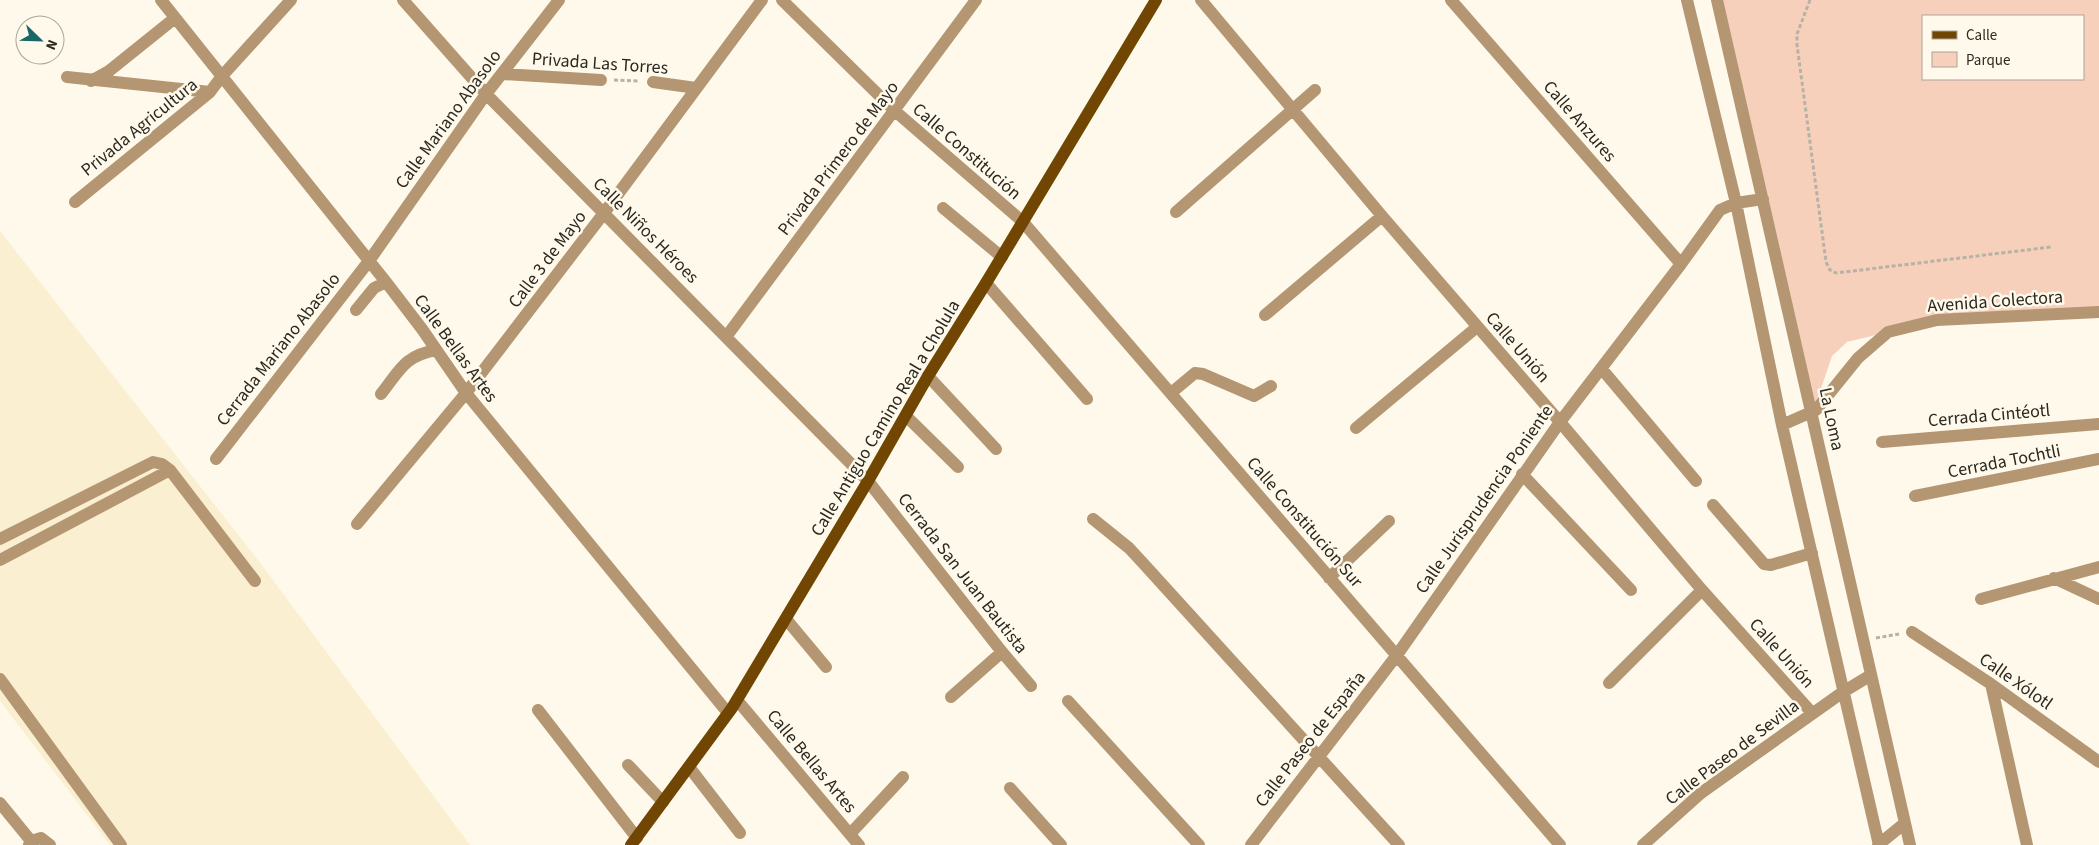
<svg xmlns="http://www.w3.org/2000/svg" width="2099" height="845" viewBox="0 0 2099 845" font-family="'Source Sans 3',sans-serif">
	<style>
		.built { fill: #faefd1 }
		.green { fill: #f6d0bb; fill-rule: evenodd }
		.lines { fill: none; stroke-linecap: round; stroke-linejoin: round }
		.path { stroke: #b6b2a5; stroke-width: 3; stroke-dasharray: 4 2.5; stroke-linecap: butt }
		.minor { stroke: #b49672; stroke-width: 12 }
		.major { stroke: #704602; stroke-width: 12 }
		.labels { text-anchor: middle; stroke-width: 5; stroke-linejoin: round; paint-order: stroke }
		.street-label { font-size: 18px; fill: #2b281f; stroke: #fef9eb }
	</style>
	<rect width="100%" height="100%" fill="#fef9eb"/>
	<!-- built -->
	<path class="built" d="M0,231L261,564L470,845H110L0,701Z"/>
	<!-- green -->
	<path class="green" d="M1715,0H2099V312L1937,320L1847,342L1832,356L1813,412ZM1923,16H2083V79H1923Z"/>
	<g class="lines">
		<!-- path -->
		<path class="path" d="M1810,0L1797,34V45L1826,262L1830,270L1836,273L2051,247
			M614,80L640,81
			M1876,638L1899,634"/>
		<!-- minor -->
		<path class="minor" d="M161,0L386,282L422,329L466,393L728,713
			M403,0L486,94L868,481L1002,652L1031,686
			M782,0L895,111L1023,222L1560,845
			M1201,0L1382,216L1560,422L1702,590L1812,713
			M1451,0L1681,264
			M1687,0L1736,203L1782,425L1879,845
			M1717,0L1910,845
			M502,74L601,80
			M67,77L210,92
			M91,81L109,71L175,18
			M653,82L696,88
			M75,202L210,92L222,76L291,0
			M943,208L1002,257
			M1176,212L1315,90
			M986,283L1087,399
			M356,310L374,288L386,282
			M1265,315L1382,216
			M726,337L976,0
			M1601,368L1696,481
			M928,376L996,449
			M1171,393L1195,373L1203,374L1254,396L1271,386
			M381,394C400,370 404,356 436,350
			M906,416L958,467
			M1782,425L1816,410L1858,358L1888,332L1937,320L2099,312
			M1356,428L1477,327
			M1882,442L2099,424
			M216,459L369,261L486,94L559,0
			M1522,474L1631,590
			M1915,496L2099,459
			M1713,505L1764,564L1771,565L1812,553
			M1093,519L1129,548L1142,562L1399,845
			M357,524L466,393L604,213L762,0
			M0,539L153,462L162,464L170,470L255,581
			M0,560L170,470
			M1329,578L1389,521
			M2054,578L2099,599
			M1981,599L2099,567
			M786,619L826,667
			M1912,632L1991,684L2099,762
			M0,679L121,845
			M1609,683L1702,590
			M1991,684L2027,845
			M951,697L1002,652
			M737,700L859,845
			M1068,701L1199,845
			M538,710L637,838
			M628,765L663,802
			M689,767L740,833
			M1010,788L1061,845
			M0,803L31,841
			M850,834L903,777
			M29,845L31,841L41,838L50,845
			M1251,845L1397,655L1560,422L1681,264L1720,210L1736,203L1763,199
			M1643,845L1701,793L1843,692L1871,675
			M1878,845L1905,823"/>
		<!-- major -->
		<path class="major" d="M631,845L732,708L868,481L928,376L986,283L1156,0"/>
	</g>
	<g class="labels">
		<!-- street labels -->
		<g class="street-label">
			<text transform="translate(600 63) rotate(4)" y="6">Privada Las Torres</text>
			<text transform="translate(448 119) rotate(-54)" y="6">Calle Mariano Abasolo</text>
			<text transform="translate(1580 121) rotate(49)" y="6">Calle Anzures</text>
			<text transform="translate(139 127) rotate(-39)" y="6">Privada Agricultura</text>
			<text transform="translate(967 151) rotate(41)" y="6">Calle Constitución</text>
			<text transform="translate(838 158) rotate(-53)" y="6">Privada Primero de Mayo</text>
			<text transform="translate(646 230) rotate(45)" y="6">Calle Niños Héroes</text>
			<text transform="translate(547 259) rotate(-53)" y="6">Calle 3 de Mayo</text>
			<text transform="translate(1995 301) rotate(-4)" y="6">Avenida Colectora</text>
			<text transform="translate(1518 347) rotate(49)" y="6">Calle Unión</text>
			<text transform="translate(456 348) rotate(54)" y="6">Calle Bellas Artes</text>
			<text transform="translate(278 349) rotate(-52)" y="6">Cerrada Mariano Abasolo</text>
			<text transform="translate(1989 415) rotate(-5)" y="6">Cerrada Cintéotl</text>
			<text transform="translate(885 418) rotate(-59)" y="6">Calle Antiguo Camino Real a Cholula</text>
			<text transform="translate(1832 419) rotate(78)" y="6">La Loma</text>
			<text transform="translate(2004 461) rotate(-11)" y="6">Cerrada Tochtli</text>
			<text transform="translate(1484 499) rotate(-55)" y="6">Calle Jurisprudencia Poniente</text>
			<text transform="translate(1305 522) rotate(49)" y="6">Calle Constitución Sur</text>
			<text transform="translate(963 573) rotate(52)" y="6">Cerrada San Juan Bautista</text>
			<text transform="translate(1782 653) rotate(48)" y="6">Calle Unión</text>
			<text transform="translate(2016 681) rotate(35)" y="6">Calle Xólotl</text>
			<text transform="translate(1310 739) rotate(-52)" y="6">Calle Paseo de España</text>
			<text transform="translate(1732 752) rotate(-37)" y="6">Calle Paseo de Sevilla</text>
			<text transform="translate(812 761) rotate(50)" y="6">Calle Bellas Artes</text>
		</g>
	</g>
	<!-- legend -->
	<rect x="1922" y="15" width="162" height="65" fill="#fef9eb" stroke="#aaa599"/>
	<rect x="1932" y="31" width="25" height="8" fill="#704602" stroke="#aaa599"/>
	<text x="1966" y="40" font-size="15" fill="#2b281f">Calle</text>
	<rect x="1932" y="52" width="25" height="15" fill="#f6d0bb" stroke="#aaa599"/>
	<text x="1966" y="65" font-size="15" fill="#2b281f">Parque</text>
	<!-- north arrow -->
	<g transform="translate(40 40) rotate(113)"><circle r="24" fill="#fef9eb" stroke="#aaa599"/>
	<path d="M0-4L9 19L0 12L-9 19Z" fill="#196767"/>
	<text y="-8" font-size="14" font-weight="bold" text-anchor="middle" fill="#2b281f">N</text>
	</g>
</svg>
